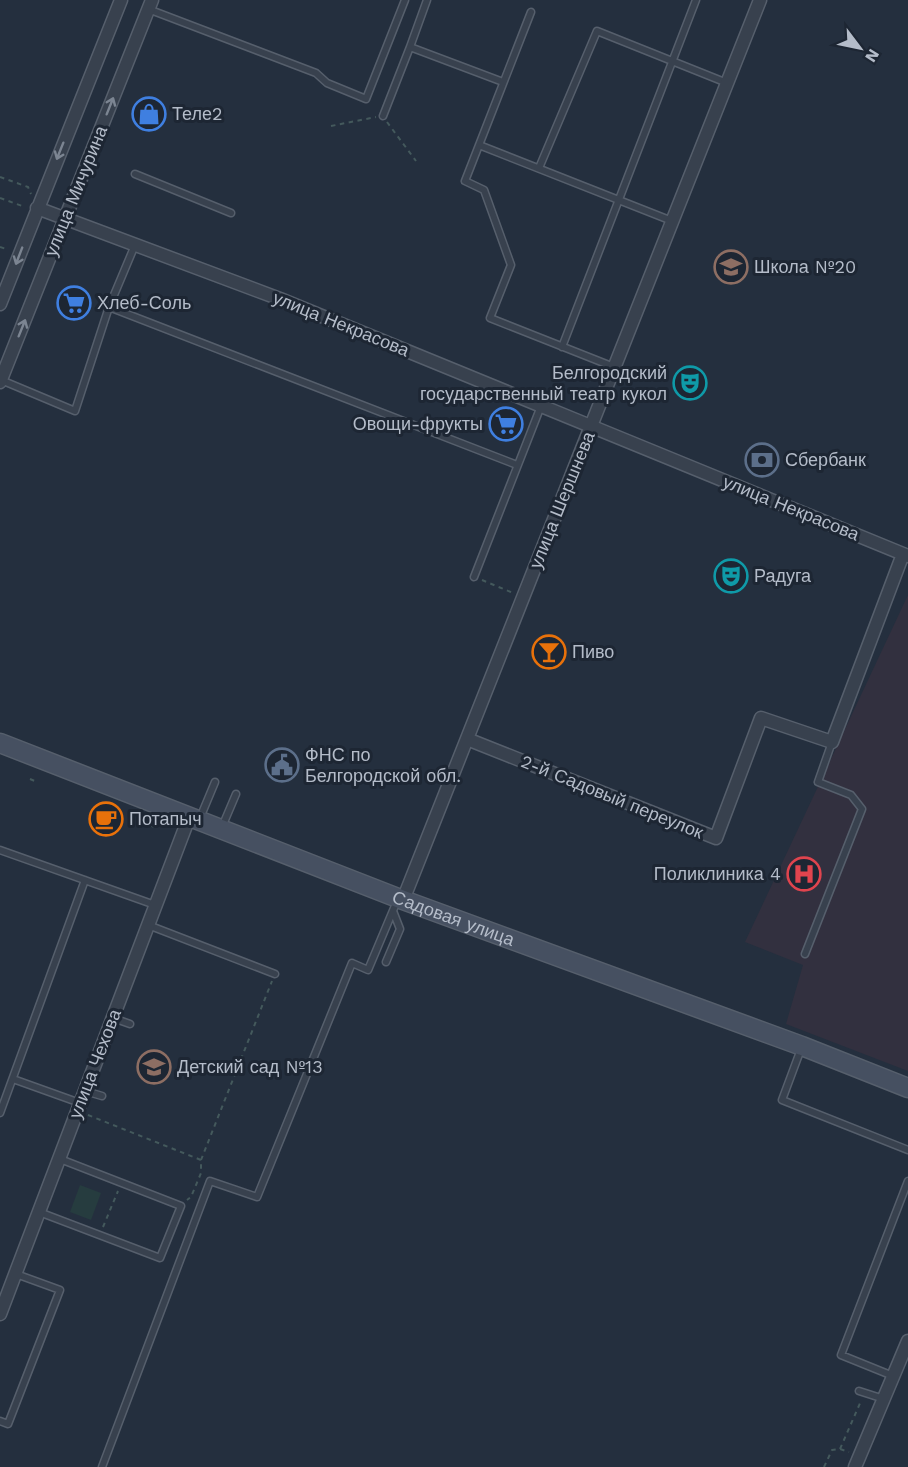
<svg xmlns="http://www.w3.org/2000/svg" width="908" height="1467" viewBox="0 0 908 1467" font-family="'Work Sans',sans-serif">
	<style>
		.medical { fill: #32303f }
		.green { fill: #263c3f }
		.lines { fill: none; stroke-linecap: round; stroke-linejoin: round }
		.service-casing { stroke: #565f6c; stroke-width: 9 }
		.minor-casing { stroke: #565f6c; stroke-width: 15 }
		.secondary-casing { stroke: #565f6c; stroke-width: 21 }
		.path { stroke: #44595c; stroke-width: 2; stroke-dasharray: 4.5 4.5; stroke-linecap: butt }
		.service { stroke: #38414e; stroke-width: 6 }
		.minor { stroke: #38414e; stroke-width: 12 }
		.secondary { stroke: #465061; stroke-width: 18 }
		.oneway { stroke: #7c8592 }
		.labels { text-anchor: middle; stroke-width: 6; stroke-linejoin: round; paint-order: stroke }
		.poi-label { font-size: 18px; fill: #b4bcc9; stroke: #1d2633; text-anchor: start }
		.street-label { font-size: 18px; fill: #b4bcc9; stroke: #1d2633 }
	</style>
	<rect width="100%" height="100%" fill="#242f3e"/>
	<!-- medical -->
	<path class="medical" d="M908,595V1071L786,1024L803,965L745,942Z"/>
	<!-- green -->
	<path class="green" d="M80,1185L101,1193L91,1220L70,1212Z"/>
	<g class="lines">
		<defs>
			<path id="service" d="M427,0L410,47L503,82
				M148,9L316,73L327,83L366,99L405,0
				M531,12L465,181L484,190L511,265L490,318L614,367
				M383,116L410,47
				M479,145L672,221
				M539,168L597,31L727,83
				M135,174L231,213
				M109,307L517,465
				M562,347L696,0
				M1,380L75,411L109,307L135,245
				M474,577L541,406
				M200,818L215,782
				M222,827L236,794
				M0,850L155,905
				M148,925L275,974
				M805,954L862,809L851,795L818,782L832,742
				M386,962L400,929L393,911
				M113,1018L130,1024
				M801,1049L782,1100L908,1150
				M13,1079L80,1103
				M85,1091L102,1096
				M0,1113L85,880
				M39,1212L160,1258L181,1206L60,1159
				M893,1376L841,1355L908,1181
				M859,1391L884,1399
				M0,1421L8,1424L60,1290L16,1274
				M102,1467L210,1181L257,1197L352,963L368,970L397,901"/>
			<path id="minor" d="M37,208L280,299L908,556
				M0,304L121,0
				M0,382L152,0
				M467,739L716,838L761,718L832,742L903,554
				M403,900L760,0
				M0,1314L190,815
				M855,1467L908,1341"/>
			<g id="secondary">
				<path id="s1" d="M0,743L403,900L802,1046L908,1088"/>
			</g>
		</defs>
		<!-- service casing -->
		<use href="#service" class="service-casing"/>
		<!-- minor casing -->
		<use href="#minor" class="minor-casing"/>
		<!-- secondary casing -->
		<use href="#secondary" class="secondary-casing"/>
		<!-- path -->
		<path class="path" d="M387,122L416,161
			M331,126L376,117
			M0,177L28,187L31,194
			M0,198L25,207
			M0,247L6,249
			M482,580L513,593
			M30,779L37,782
			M103,807L106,809
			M150,825L154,827
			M88,1115L201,1160V1173L191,1197L187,1200
			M201,1160L272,981
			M103,1227L118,1191
			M840,1449L861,1401
			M824,1467L832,1450L840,1449L849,1452"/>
		<!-- service -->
		<use href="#service" class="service"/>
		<!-- minor -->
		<use href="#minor" class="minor"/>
		<!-- secondary -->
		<use href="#secondary" class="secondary"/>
	</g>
	<!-- one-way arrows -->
	<defs><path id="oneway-shaft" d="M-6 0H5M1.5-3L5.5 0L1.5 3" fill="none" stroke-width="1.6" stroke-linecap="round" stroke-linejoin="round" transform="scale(1.5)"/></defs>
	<g class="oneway">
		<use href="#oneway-shaft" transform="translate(110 106) rotate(-68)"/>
		<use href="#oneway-shaft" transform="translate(60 151) rotate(112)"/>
		<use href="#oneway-shaft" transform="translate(19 256) rotate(111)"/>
		<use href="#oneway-shaft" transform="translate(22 328) rotate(-68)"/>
	</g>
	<!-- icons -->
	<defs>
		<symbol id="shop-ring" viewBox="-11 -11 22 22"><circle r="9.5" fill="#1d2633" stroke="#3f7fe0" stroke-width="1.5"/><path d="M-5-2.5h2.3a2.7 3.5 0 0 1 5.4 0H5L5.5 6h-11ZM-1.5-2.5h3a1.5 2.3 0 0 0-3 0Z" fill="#3f7fe0"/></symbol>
		<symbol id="school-ring" viewBox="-11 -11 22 22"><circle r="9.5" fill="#1d2633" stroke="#8d6e63" stroke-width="1.5"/><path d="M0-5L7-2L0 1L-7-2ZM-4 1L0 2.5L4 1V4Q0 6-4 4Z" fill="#8d6e63"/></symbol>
		<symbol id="supermarket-ring" viewBox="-11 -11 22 22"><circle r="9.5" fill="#1d2633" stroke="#3f7fe0" stroke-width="1.5"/><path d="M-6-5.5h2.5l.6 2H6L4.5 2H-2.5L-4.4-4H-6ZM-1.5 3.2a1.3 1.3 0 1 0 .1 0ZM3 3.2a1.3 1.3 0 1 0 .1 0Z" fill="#3f7fe0"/></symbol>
		<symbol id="theatre-ring" viewBox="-11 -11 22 22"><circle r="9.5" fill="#1d2633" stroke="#0f9aa8" stroke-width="1.5"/><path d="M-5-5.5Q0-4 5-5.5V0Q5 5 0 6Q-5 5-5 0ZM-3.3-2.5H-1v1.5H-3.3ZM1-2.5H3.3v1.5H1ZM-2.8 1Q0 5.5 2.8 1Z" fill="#0f9aa8"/></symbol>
		<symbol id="bank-ring" viewBox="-11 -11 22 22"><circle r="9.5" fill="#1d2633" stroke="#5c6f8a" stroke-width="1.5"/><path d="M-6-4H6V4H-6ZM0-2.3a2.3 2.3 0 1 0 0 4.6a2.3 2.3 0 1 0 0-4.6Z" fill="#5c6f8a"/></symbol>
		<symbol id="bar-ring" viewBox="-11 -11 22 22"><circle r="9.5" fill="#1d2633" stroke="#e8710a" stroke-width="1.5"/><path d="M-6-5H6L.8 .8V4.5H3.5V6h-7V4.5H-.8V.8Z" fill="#e8710a"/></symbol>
		<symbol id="civic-ring" viewBox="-11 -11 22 22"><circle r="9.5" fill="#1d2633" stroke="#5c6f8a" stroke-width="1.5"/><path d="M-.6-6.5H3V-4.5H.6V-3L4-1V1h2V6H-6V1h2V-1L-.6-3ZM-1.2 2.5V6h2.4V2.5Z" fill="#5c6f8a"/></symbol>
		<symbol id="cafe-ring" viewBox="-11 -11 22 22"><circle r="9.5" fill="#1d2633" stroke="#e8710a" stroke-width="1.5"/><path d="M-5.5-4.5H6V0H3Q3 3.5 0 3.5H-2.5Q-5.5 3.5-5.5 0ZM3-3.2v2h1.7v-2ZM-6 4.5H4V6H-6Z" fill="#e8710a"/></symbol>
		<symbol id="hospital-ring" viewBox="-11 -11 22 22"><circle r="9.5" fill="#1d2633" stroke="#e0444e" stroke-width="1.5"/><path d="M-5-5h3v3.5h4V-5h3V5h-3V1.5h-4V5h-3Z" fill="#e0444e"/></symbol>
	</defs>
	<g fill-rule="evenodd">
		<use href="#shop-ring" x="130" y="95" width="38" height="38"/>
		<use href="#school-ring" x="712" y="248" width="38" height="38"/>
		<use href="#supermarket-ring" x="55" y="284" width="38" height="38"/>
		<use href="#theatre-ring" x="671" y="364" width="38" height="38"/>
		<use href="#supermarket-ring" x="487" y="405" width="38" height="38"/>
		<use href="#bank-ring" x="743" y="441" width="38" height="38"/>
		<use href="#theatre-ring" x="712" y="557" width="38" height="38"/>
		<use href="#bar-ring" x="530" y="633" width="38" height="38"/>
		<use href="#civic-ring" x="263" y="746" width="38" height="38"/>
		<use href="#cafe-ring" x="87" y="800" width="38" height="38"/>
		<use href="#hospital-ring" x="785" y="855" width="38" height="38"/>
		<use href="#school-ring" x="135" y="1048" width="38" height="38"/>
	</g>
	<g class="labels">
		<!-- poi labels -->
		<g class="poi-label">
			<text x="172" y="120">Теле2</text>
			<text x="754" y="273">Школа №20</text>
			<text x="97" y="309">Хлеб-Соль</text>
			<text x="667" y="379" text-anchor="end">Белгородский<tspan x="667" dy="21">государственный театр кукол</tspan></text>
			<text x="483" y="430" text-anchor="end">Овощи-фрукты</text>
			<text x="785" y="466">Сбербанк</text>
			<text x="754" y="582">Радуга</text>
			<text x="572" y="658">Пиво</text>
			<text x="305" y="761">ФНС по<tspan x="305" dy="21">Белгородской обл.</tspan></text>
			<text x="129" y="825">Потапыч</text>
			<text x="781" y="880" text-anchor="end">Поликлиника 4</text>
			<text x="177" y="1073">Детский сад №13</text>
		</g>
		<!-- street labels -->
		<g class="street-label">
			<text transform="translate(76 191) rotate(-68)" y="6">улица Мичурина</text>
			<text transform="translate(341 324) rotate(22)" y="6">улица Некрасова</text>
			<text transform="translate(562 500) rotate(-68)" y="6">улица Шершнева</text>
			<text transform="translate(791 508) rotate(22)" y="6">улица Некрасова</text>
			<text transform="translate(612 797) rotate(22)" y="6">2-й Садовый переулок</text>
			<text dy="6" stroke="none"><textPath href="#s1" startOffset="486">Садовая улица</textPath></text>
			<text transform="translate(95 1064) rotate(-69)" y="6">улица Чехова</text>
		</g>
	</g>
	<!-- north arrow -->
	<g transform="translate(860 48) rotate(122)" stroke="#1d2633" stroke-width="4.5" paint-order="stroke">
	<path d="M0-4.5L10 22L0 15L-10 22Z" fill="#b4bcc9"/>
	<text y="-9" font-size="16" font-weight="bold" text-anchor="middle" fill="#b4bcc9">N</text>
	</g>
</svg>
